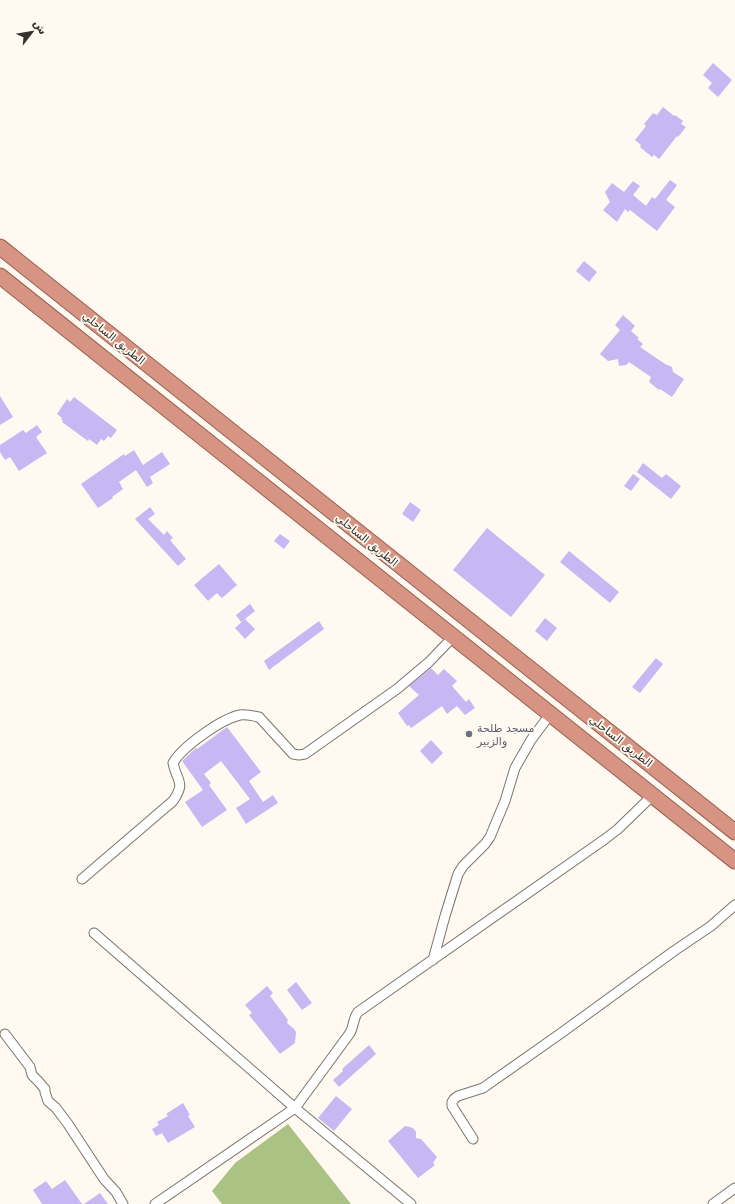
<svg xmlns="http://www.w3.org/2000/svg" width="735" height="1204" viewBox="0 0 735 1204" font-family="'DejaVu Sans',Cairo,sans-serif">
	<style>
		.forest { fill: #aac284 }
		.building { fill: #c9b7f4 }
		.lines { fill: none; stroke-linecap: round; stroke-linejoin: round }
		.minor-casing { stroke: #7a746c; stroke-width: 11 }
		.trunk-casing { stroke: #986151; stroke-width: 17 }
		.minor { stroke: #fff; stroke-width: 9 }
		.trunk { stroke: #d79483; stroke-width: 15 }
		.worship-dot { fill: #6b7280; stroke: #fff9f1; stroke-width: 1.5 }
		.labels { text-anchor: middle; stroke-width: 3.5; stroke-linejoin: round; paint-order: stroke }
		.street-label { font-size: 11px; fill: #35322e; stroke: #fff9f1 }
		.worship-label { font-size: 11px; fill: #5b616d; stroke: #fff9f1; text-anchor: start }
	</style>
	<rect width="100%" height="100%" fill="#fff9f1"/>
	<!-- forest -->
	<path class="forest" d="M288,1124L351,1204H222L212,1191L235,1163Z"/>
	<!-- building -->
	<path class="building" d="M713,63L732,80L718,97L708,88L712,83L703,75Z
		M663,107L674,116L675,115L683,121L681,124L686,127L678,137L677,136L659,159L654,155L652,157L640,147L641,145L635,140L646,126L644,124L653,113L657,115Z
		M670,180L677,185L666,200L675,207L657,231L630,210L628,212L625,209L617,222L603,210L610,202L605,192L612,183L624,192L633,181L640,186L633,195L646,206L652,197L655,199Z
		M584,261L597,272L589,282L576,271Z
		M623,315L635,326L631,331L639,338L637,339L643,344L640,347L665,364L670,366L672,367L673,372L684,379L672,397L660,389L659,390L649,382L651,377L629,362L626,365L619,366L618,359L608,361L600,354L620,330L615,325Z
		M0,396L13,417L0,425Z
		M74,397L117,430L111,438L108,436L104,441L101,439L97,445L89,439L88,441L62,422L63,421L61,419L62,418L57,414L67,399L70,402Z
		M37,425L42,432L36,437L47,453L19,471L10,457L5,460L0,452V445L23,430L26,433Z
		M134,450L143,465L162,452L170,464L150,477L153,483L147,487L136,470L119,482L123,489L112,497L113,498L98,508L81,484L124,454L125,456Z
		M643,463L662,478L666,474L681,486L671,499L637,472Z
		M633,474L640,479L631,491L624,486Z
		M410,502L421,510L413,522L402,514Z
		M150,507L155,514L148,519L164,535L167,531L173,538L170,540L186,559L178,566L135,519Z
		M487,528L545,575L511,617L453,570Z
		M280,534L290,541L284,549L274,541Z
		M569,551L619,592L610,603L560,562Z
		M219,564L237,585L222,598L217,593L208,601L194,585Z
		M250,604L255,611L241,622L236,615Z
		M545,618L557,628L547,641L535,631Z
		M245,619L255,629L245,639L235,628Z
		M319,621L324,629L269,670L264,661Z
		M656,658L663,664L640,693L632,687Z
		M431,668L438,675L444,669L457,681L452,686L466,702L469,699L475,708L465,715L457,706L447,714L442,706L411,728L409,725L407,726L398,713L419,695L409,686Z
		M227,727L261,772L249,781L263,802L273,795L278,803L246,824L236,808L250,799L221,761L204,774L211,783L209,785L227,810L202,827L185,802L203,790L182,761L196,748L197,749Z
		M431,740L443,753L432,764L420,751Z
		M296,982L312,1003L302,1010L287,990Z
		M267,986L273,993L270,996L288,1020L287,1023L294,1029L296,1032L295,1043L280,1054L249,1015L252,1013L245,1005Z
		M369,1045L376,1054L339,1087L333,1080L343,1071L342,1069Z
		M336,1096L352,1109L334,1131L318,1118Z
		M183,1103L190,1115L188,1116L195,1127L168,1143L162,1133L156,1136L152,1129L159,1125L157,1122L168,1116L166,1114Z
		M405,1126L410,1127L414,1129L416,1132V1138L421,1139L437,1157L433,1163L435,1165L418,1178L388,1141Z
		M65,1180L82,1204H42L33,1190L46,1181L52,1189Z
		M100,1193L108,1204H84Z"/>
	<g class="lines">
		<defs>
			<path id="minor" d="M82,879L173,801C186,782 177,782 173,763C182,747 221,719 240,715C246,714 253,716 259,717L293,754L299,755L305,754L397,689L429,662L454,636
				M94,933L295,1108L411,1204
				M433,960L445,916L458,874L463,866L485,844L490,837L505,801L515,768L531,740L551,713
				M5,1034L30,1067L32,1075L39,1082L43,1087L45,1089V1092L48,1101L56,1108L68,1124L104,1179L116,1192L123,1204
				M473,1139L452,1106V1102L454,1099L458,1096L483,1088L564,1031L674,951L711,926L735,905
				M155,1204L295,1108L350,1033C354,1026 353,1018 358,1012L605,839L618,829L653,795
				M713,1204L735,1188"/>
			<path id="trunk" d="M0,247L735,832
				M0,276L735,861"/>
		</defs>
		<!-- minor casing -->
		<use href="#minor" class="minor-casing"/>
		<!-- trunk casing -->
		<use href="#trunk" class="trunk-casing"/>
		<!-- minor -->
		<use href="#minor" class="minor"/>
		<!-- trunk -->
		<use href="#trunk" class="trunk"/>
	</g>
	<!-- markers -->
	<circle class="worship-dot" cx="469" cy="734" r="4"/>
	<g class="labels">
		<!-- street labels -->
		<g class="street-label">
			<text transform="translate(114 338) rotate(39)" y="4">الطريق الساحلي</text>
			<text transform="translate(367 540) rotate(39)" y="4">الطريق الساحلي</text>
			<text transform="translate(621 741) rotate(38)" y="4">الطريق الساحلي</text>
		</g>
		<!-- worship labels -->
		<g class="worship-label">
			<text x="477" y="732">مسجد طلحة<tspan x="477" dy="13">والزبير</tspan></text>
		</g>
	</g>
	<!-- north arrow -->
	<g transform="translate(32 32) rotate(59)" stroke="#fff9f1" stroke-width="3" paint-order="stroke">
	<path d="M0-3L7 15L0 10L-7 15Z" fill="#35322e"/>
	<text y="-6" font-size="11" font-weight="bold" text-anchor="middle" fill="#35322e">ش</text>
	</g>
</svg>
